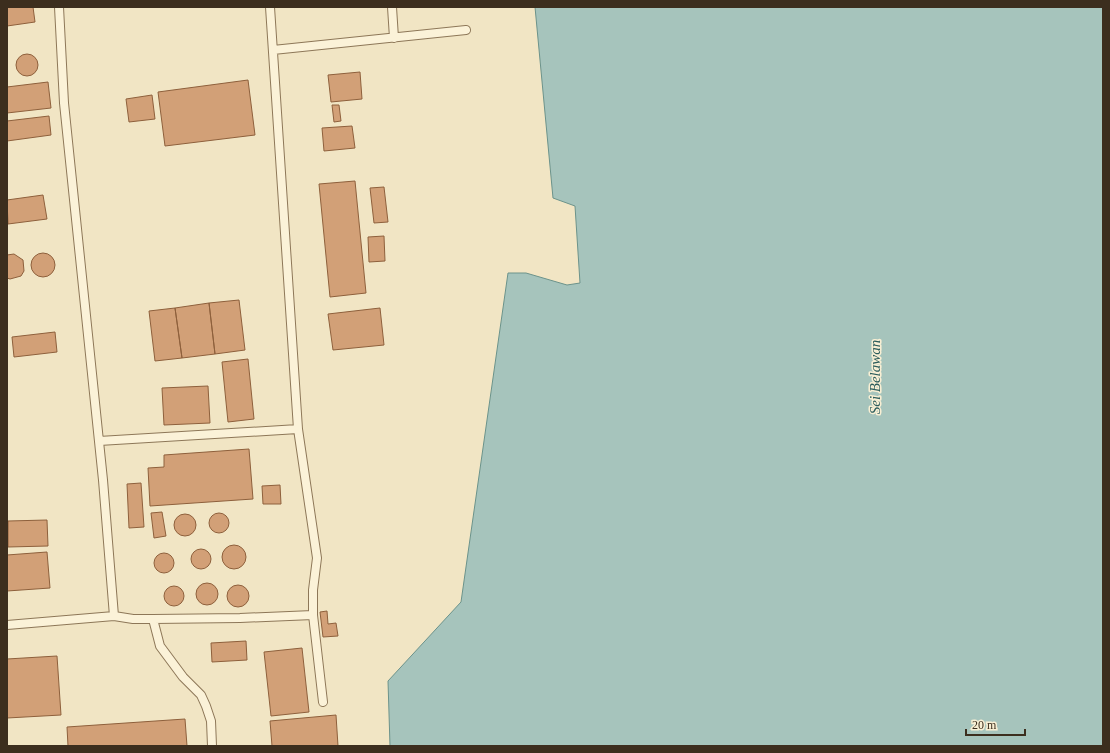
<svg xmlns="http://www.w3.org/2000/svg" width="1110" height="753" viewBox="0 0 1110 753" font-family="Georgia,serif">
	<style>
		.water { fill: #a6c4bc; stroke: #6c938b }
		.building { fill: #d2a077; stroke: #8e603c }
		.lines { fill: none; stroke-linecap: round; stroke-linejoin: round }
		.service-casing { stroke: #8d7758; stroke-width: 10 }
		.service { stroke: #fbf2d8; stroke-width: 8 }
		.labels { text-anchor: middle; stroke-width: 3; stroke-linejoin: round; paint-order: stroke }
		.water-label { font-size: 15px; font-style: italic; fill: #2c5d5c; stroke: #f8efd4 }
	</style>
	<rect width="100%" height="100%" fill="#f1e5c4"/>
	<!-- water -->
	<path class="water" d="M535,7H1103V746H390L388,681L461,602L508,273H526L567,285L580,283L575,206L553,198Z"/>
	<!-- building -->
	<path class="building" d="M7,7H33L35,22L7,26Z
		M16 65a11 11 0 1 1 22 0a11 11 0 1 1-22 0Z
		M360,72L362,99L331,102L328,75Z
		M248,80L255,135L165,146L158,92Z
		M48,82L51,108L7,113V87Z
		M152,95L155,119L129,122L126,99Z
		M332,105H339L341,121L334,122Z
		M49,116L51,135L7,141V121Z
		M352,126L355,148L324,151L322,128Z
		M355,181L366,293L330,297L319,184Z
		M384,187L388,222L374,223L370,188Z
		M43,195L47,219L8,224L7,200Z
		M384,236L385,261L369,262L368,237Z
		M31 265a12 12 0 1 1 24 0a12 12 0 1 1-24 0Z
		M14,254L23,260L24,271L21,276L10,279L7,278V255Z
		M239,300L245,350L215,354L209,303Z
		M209,303L215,354L182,358L175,308Z
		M175,308L182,358L155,361L149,311Z
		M380,308L384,345L333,350L328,314Z
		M55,332L57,352L14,357L12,337Z
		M248,359L254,419L228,422L222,362Z
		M208,386L210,423L164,425L162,388Z
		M249,449L253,499L150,506L148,468L164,467V455Z
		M141,483L144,527L129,528L127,484Z
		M280,485L281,504H263L262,486Z
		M162,512L166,536L154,538L151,513Z
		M209 523a10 10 0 1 1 20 0a10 10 0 1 1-20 0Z
		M174 525a11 11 0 1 1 22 0a11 11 0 1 1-22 0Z
		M47,520L48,546L8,547V521Z
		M222 557a12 12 0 1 1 24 0a12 12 0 1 1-24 0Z
		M191 559a10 10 0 1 1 20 0a10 10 0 1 1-20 0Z
		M47,552L50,588L7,591V555Z
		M154 563a10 10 0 1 1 20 0a10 10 0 1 1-20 0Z
		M196 594a11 11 0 1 1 22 0a11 11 0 1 1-22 0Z
		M227 596a11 11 0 1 1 22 0a11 11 0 1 1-22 0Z
		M164 596a10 10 0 1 1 20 0a10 10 0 1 1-20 0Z
		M327,611L328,624L336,623L338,636L323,637L320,612Z
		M246,641L247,660L212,662L211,643Z
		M302,648L309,712L271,716L264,652Z
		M57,656L61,715L7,718V659Z
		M336,715L338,746H272L270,721Z
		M185,719L187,746H68L67,727Z"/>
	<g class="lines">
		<defs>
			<path id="service" d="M59,7L64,103L103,480L114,616
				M392,7L394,38
				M273,50L466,30
				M99,441L298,429
				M313,615L323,702
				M153,619L160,646L183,677L201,695L206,706L211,721L212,746
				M7,625L114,616L133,619H153L240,618L313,615V590L317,558L298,429L270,7"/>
		</defs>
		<!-- service casing -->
		<use href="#service" class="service-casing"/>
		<!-- service -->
		<use href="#service" class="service"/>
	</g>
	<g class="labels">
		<!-- water labels -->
		<g class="water-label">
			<text transform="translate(875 377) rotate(-90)" y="5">Sei Belawan</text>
		</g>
	</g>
	<!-- border -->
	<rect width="1110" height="753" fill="none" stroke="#3c2e1e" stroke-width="16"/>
	<!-- scale -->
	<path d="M966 729v6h59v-6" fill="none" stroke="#3c2e1e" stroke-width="2"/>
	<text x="972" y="729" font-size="12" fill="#3c2e1e" stroke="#f8efd4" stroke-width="3" paint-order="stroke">20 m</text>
</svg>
